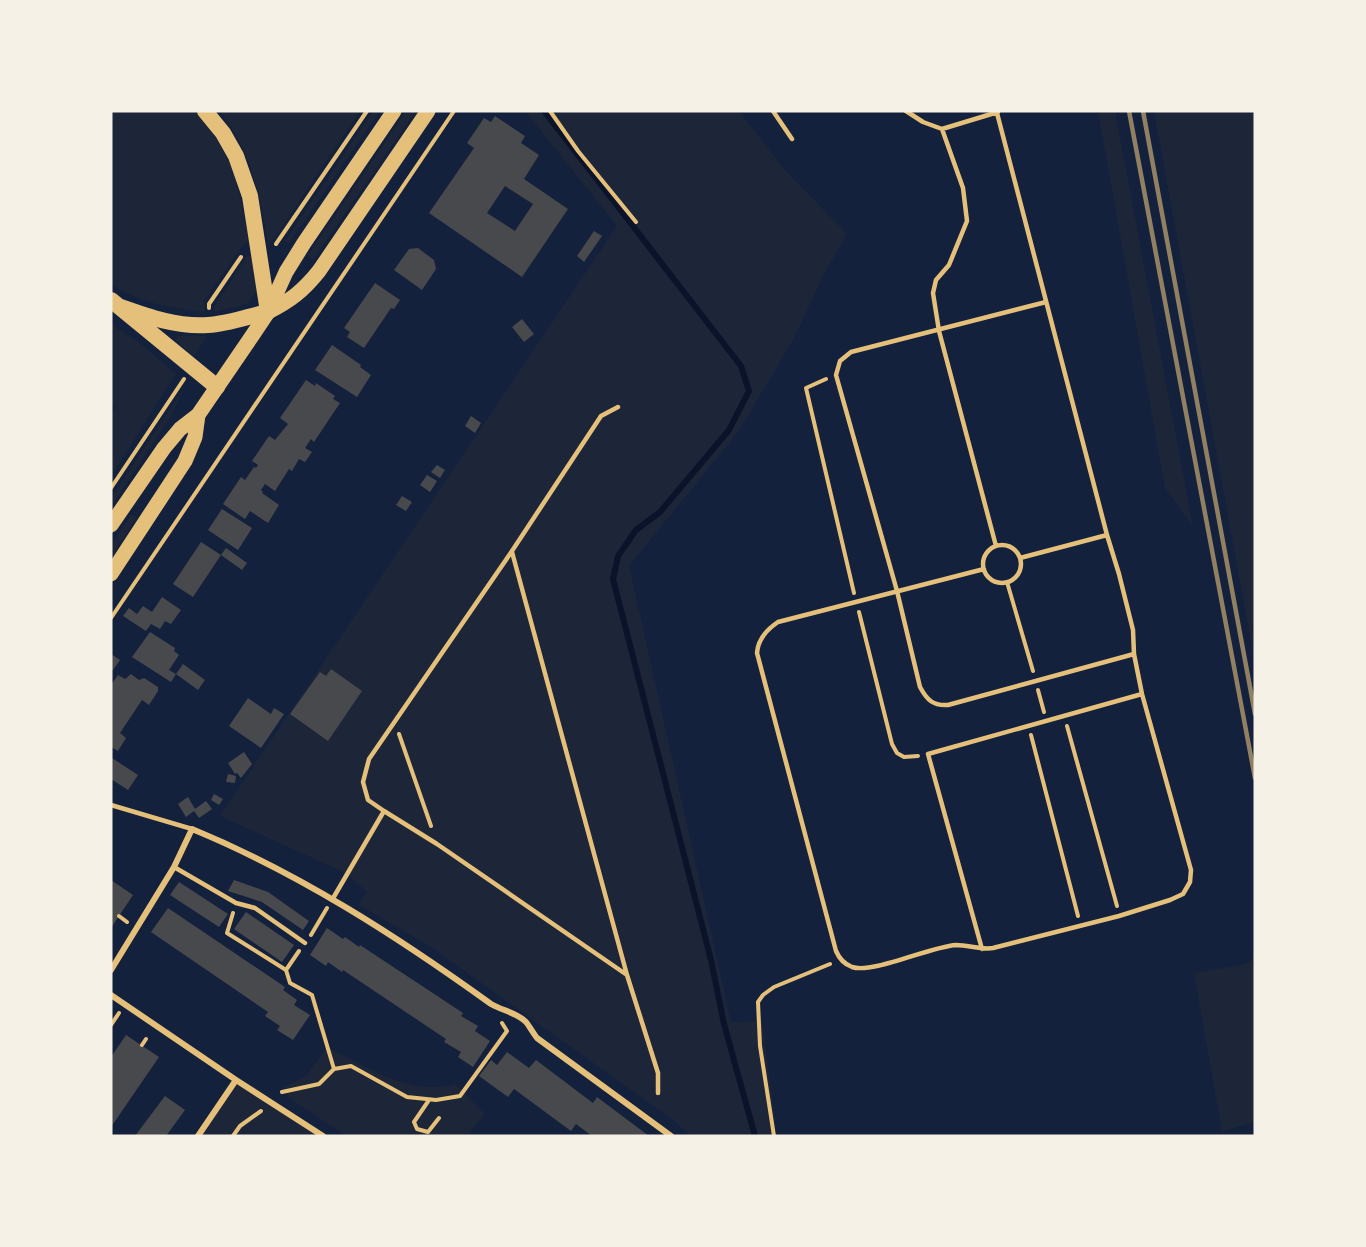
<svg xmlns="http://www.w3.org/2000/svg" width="1366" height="1247" viewBox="0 0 1366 1247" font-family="'Zilla Slab',serif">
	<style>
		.green { fill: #1d2539 }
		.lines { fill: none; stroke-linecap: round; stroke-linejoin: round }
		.stream { stroke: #0b132b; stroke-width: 6 }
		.building { fill: #48494c; fill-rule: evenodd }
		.path { stroke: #e5c07b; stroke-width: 4 }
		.service { stroke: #e5c07b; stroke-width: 4.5 }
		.minor { stroke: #e5c07b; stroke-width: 6 }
		.primary { stroke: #e5c07b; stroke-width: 15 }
		.trunk { stroke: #e5c07b; stroke-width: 16 }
		.rail { stroke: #918062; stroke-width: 4.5 }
	</style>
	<rect width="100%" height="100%" fill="#14213d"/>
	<!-- green -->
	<path class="green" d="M111,111H195L213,133L233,167L250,242L244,244L204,301V312C170,308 140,303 111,284Z
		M219,111H360L274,239L268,242C260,193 251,151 219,111Z
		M373,111H380L289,243L285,241Z
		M406,111H416L313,260L308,255Z
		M525,111H739L784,169L847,234L824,274L793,340L738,432L629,566L731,1022L762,1021L777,1136H691L673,1120L431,947L359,905L367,892L346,873L220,816L617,226Z
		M1098,111H1115L1193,527L1165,488Z
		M1154,111H1255V664Z
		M247,256H252L257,290L248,304L214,312V307Z
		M111,324L141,344L176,374L111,476V414L116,406L111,402Z
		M178,336H205V340L194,356L175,341Z
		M184,388L171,416L111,507V498Z
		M132,514L137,517L111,557V545Z
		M1255,957V1122L1222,1131L1194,973L1246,964Z
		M327,1047C365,1066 411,1097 455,1084L485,1114L467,1136H346L288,1097L284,1087L306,1076Z
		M236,1080L323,1136H198Z"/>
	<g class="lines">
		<!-- stream -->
		<path class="stream" d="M544,111L741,366L749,391L729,430L660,512L636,530L618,556L613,579L711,960L724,1024L755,1136"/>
	</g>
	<!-- building -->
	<path class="building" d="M495,116L525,136L521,143L539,155L524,179L568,209L522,277L429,213L474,148L467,143L484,118L491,122ZM505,186L533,204L515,231L487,213Z
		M594,231L602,236L584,262L577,256Z
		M418,248L434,260L436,269L422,290L394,270L409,249Z
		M375,283L400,300L394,309L391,308L364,348L347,337L350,332L344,328Z
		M522,319L534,334L524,342L512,327Z
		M332,345L361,365L360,367L371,375L357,397L315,370Z
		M306,380L315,386L316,383L335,396L333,399L340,403L314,442L311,439L305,448L312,452L305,462L299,459L292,471L289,469L275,491L265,484L261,490L263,492L262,493L279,505L268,523L250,511L245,519L223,504L241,477L245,480L254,467L256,468L258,465L252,461L269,436L275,440L288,424L280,418Z
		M471,416L481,423L475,433L465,426Z
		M437,465L445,470L440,478L431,472Z
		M427,475L437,481L430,492L420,485Z
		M402,496L412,502L406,511L396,505Z
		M222,509L252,528L238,550L208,530Z
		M201,542L221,555L193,597L173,584Z
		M226,548L247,563L242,570L221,555Z
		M162,597L181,610L171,624L165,621L160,629L151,624L146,631L123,616L129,608L137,614L143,606L152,612Z
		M150,632L175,648L174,651L179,655L169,670L176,674L171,682L132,657Z
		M111,654L120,660L113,670L111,669Z
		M183,664L205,680L198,690L176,674Z
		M331,669L362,691L328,741L290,714L320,672L326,676Z
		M131,674L139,680L144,678L158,687V691L149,705L142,700L120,733L126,738L118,751L111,747V685L118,675L125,679Z
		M248,698L271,714L274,708L284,714L261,748L229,726Z
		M244,752L252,764L241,778L237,773L235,774L228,763Z
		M112,758L138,775L128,790L111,779Z
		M228,774L236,776L235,783L226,782Z
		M214,794L223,799L219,805L211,800Z
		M188,797L195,809L206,801L212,809L199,818L194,811L186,817L178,804Z
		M111,880L133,895L111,928Z
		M234,880L268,892L309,921L303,930L262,902L228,891Z
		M179,882L228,914L219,927L170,895Z
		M168,908L285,987L283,990L297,1000L294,1005L310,1015L293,1040L277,1030L280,1026L265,1016L268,1012L151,932Z
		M246,912L294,945L282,962L234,929Z
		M327,928L343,939L345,937L359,947L360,945L463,1013L461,1016L478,1026L475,1031L490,1041L473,1067L458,1057L461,1052L444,1042L446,1039L343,970L342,972L328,962L326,966L310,955Z
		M126,1035L159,1057L111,1127V1057Z
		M507,1052L529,1068L536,1060L593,1103L597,1097L649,1136H592L576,1124L571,1131L514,1089L508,1097L479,1076L491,1060L497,1065Z
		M165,1096L185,1110L166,1136H135Z"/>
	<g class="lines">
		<!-- path -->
		<path class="path" d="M550,111L578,151L636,222
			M276,244L367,111
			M209,308V304L241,257
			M826,379L806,388L854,593
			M111,488L184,379
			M1007,582L1033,671
			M859,612L892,744L897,753L904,757L918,756
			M111,618L454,111
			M1038,690L1044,712
			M1067,726L1117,906
			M399,734L431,826
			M1031,735L1078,916
			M233,913L227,933L286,970L290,983L312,995L334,1069L319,1084L282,1092
			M119,916L127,922
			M311,935L327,908
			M286,970L299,951
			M111,1025L119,1013
			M142,1045L146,1039
			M334,1069L351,1066L407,1097L436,1100L460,1096L507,1031L502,1023
			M429,1100L414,1122L417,1129L428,1132L439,1118
			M233,1136L240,1126L261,1111
			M774,1136L760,1046L758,1002L763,995L774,987L830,964"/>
		<!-- service -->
		<path class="service" d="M773,111L792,139
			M906,111L923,122L942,129L998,112
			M942,129L963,188L967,221L949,265L936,280L933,293L939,331L996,546
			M1046,302L851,352L840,361L836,375L897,591L920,687C927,700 933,706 948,705L1134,654
			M983 564a19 19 0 1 1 38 0a19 19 0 1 1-38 0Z
			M512,552L627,975
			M1020,558L1107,535
			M984,569L778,622C766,630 758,639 757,653L836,951C839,958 844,964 852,967C873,974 929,947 956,945C969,945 980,950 993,948L1119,916L1170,900L1183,894L1190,882L1191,870L1142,694L1134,654L1133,630L1119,574L1107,535L997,113
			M111,805L192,829
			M384,811L437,844L627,975L658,1073V1093
			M174,867L236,903L255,908L305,943
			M332,900L384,811L368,800L363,782L369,759L512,551L601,416L618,407
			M982,949L928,754L1142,694"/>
		<!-- minor -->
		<path class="minor" d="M111,970L174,867L192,829C299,873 398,937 491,1004C503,1011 516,1012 526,1022C530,1027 533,1033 537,1038L671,1136
			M111,995L236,1080L323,1136
			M198,1136L236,1080"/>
		<!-- primary -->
		<path class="primary" d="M268,312C290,301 303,291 319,271L428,111
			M111,525L164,448L180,429L198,415L252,336L268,312L286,272L304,243L394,111
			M111,574L185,461L195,437L198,415"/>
		<!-- trunk -->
		<path class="trunk" d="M111,300L217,387
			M121,307C149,317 177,327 208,325C228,324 249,316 268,312L250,196L236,156L223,133L205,111"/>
		<!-- rail -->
		<path class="rail" d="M1129,111L1255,778
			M1143,111L1255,714"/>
	</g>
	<!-- border -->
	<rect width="1366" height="1247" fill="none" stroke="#f6f1e7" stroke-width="225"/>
</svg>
